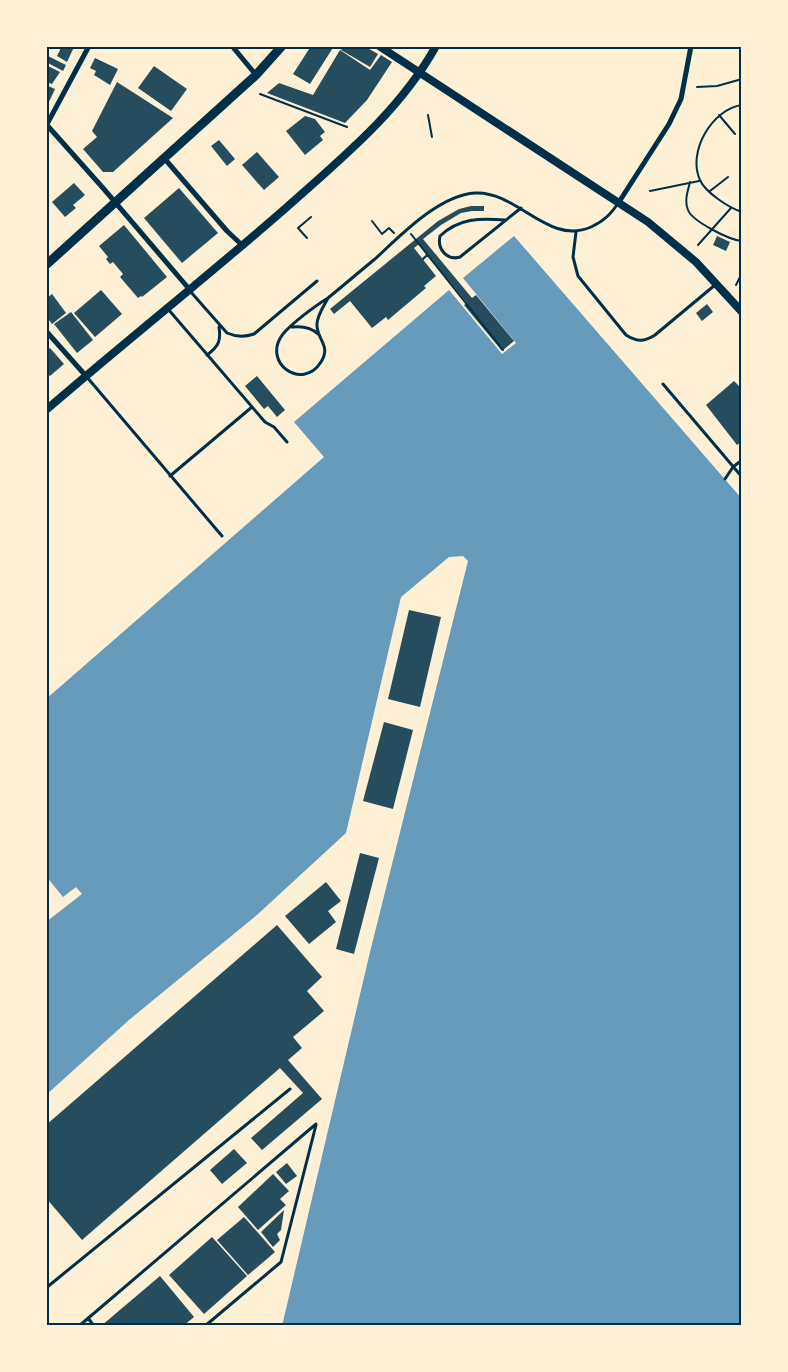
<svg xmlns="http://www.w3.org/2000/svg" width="788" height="1372" viewBox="0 0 788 1372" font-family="'Asap Condensed',sans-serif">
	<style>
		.water { fill: #669bbc }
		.building { fill: #264d5e }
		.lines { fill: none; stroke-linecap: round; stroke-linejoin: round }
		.path { stroke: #003049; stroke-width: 2 }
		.service { stroke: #003049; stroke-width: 3 }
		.minor { stroke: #003049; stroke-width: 5 }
		.tertiary { stroke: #003049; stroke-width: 8 }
		.secondary { stroke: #003049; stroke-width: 9 }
		.neatline { fill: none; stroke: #003049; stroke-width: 2 }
	</style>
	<rect width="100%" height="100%" fill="#fdf0d5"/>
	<!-- water -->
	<path class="water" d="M514,236L742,499V1326H282L370,952L468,561L463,556L449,557L401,597L346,833L258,914L129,1020L46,1095V922L82,894L76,887L63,897L46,876V699L324,457L294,422L449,290L502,354L516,343L463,278Z"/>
	<!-- building -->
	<path class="building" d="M62,46L74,47L67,62L57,56Z
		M311,46H334L310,84L293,74Z
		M343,46H364L378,54L370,67L341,50Z
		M340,50L370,70L381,55L392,62L367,100L345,123L267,93L279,83L313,95Z
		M46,55L66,65L63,71L46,62Z
		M95,58L118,69L110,85L94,75L96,71L90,68Z
		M46,65L60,72L52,84L46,82Z
		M154,66L187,89L171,111L138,88Z
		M117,82L173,118L113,172H103L83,149L97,137L92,131Z
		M46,85L55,89L48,104L46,103Z
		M305,116L315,119L325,132L320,136L323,140L305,155L286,131Z
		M219,140L235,159L227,166L211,146Z
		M257,152L279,177L264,190L242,165Z
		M74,183L85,195L73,205L76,208L65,217L52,202Z
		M179,188L218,233L182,263L144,218Z
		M471,206H484V211H472L461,213L441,225L423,239L472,298L476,295L514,341L502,351L464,305L467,303L419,244L414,248L436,276L424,286L426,288L388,320L386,317L372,328L350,301L334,314L330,309L438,221L459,209Z
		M124,225L167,277L142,297L141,296L138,298L120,277L123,274L113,262L110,264L106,259L108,257L99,246Z
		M717,236L730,242L726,251L713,245Z
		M101,290L122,314L95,337L74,313Z
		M52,294L66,313L52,324L46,316V299Z
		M707,304L713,312L702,321L696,313Z
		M71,312L93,340L77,353L54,324Z
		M50,348L64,364L50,376L46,372V352Z
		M257,376L285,410L277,417L268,406L264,409L245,386Z
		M734,381L742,389V441L737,445L706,405Z
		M409,610L441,617L420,707L388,699Z
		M384,722L413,730L393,809L363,801Z
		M360,853L379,858L354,954L336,949Z
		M326,882L341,901L328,911L336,922L309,944L285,916Z
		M277,925L322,977L307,991L324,1011L293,1037L302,1048L288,1060L322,1099L262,1150L251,1138L303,1093L280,1068L82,1240L46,1198V1125Z
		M234,1149L247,1163L222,1184L210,1170Z
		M287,1163L297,1176L286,1184L276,1172Z
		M273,1174L289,1191L280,1199L286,1205L258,1230L238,1207Z
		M284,1210L281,1230L277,1234L280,1240L273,1247L261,1232Z
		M244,1217L275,1252L248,1275L217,1240Z
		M212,1237L247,1276L204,1314L169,1275Z
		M160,1276L194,1317L183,1326H101Z"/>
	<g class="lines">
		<!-- path -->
		<path class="path" d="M697,87L717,86L742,79
			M260,94L347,127
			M742,105C712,109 687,152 700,180C705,192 729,208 742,212
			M428,115L432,137
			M719,115L735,134
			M690,182C688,191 684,200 688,210C692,221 729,240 742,241
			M650,191L699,181
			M710,191L728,177
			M372,221L382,234L389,228L394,233
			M411,234L503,350
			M307,238L298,228L311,217
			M698,245L731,208
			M423,259L427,255
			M736,285L742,273"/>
		<!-- service -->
		<path class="service" d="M505,220C480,218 459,218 440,236C437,249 447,261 460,257L521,208
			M576,232L573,257L578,276L626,335C637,342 644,342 655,335L715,285
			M190,291L227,333C236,337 245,337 254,334L317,281
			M328,298C315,306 292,323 283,334C261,362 302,392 321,362C331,346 318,341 317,326C316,317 324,306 328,298C344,285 359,272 375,259C400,236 439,195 475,193C518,191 548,246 591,227C604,221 611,214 619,202
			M168,309L265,422L274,427L287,442
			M292,327C301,326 311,327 318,334
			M207,355C219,346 221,341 219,327
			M86,376L222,536
			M663,384L742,477
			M170,476L252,407
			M725,479L733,467L742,460
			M46,1288L290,1089
			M88,1318L94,1326
			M79,1326L316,1124
			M205,1326L281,1262L316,1125"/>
		<!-- minor -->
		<path class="minor" d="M232,46L256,75
			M46,124L103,188L190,290
			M46,126L89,46
			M164,158L227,231L243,246
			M619,202L669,124L681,99L691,46
			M46,331L86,376"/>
		<!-- tertiary -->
		<path class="tertiary" d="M379,46L648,222L696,262L742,312
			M46,410C126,341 208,276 287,207C342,158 400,111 436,46"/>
		<!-- secondary -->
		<path class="secondary" d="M46,265L256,75L282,46"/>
	</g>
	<!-- border -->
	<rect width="788" height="1372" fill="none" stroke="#fdf0d5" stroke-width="95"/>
	<rect x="48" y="48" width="692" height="1276" class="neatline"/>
</svg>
